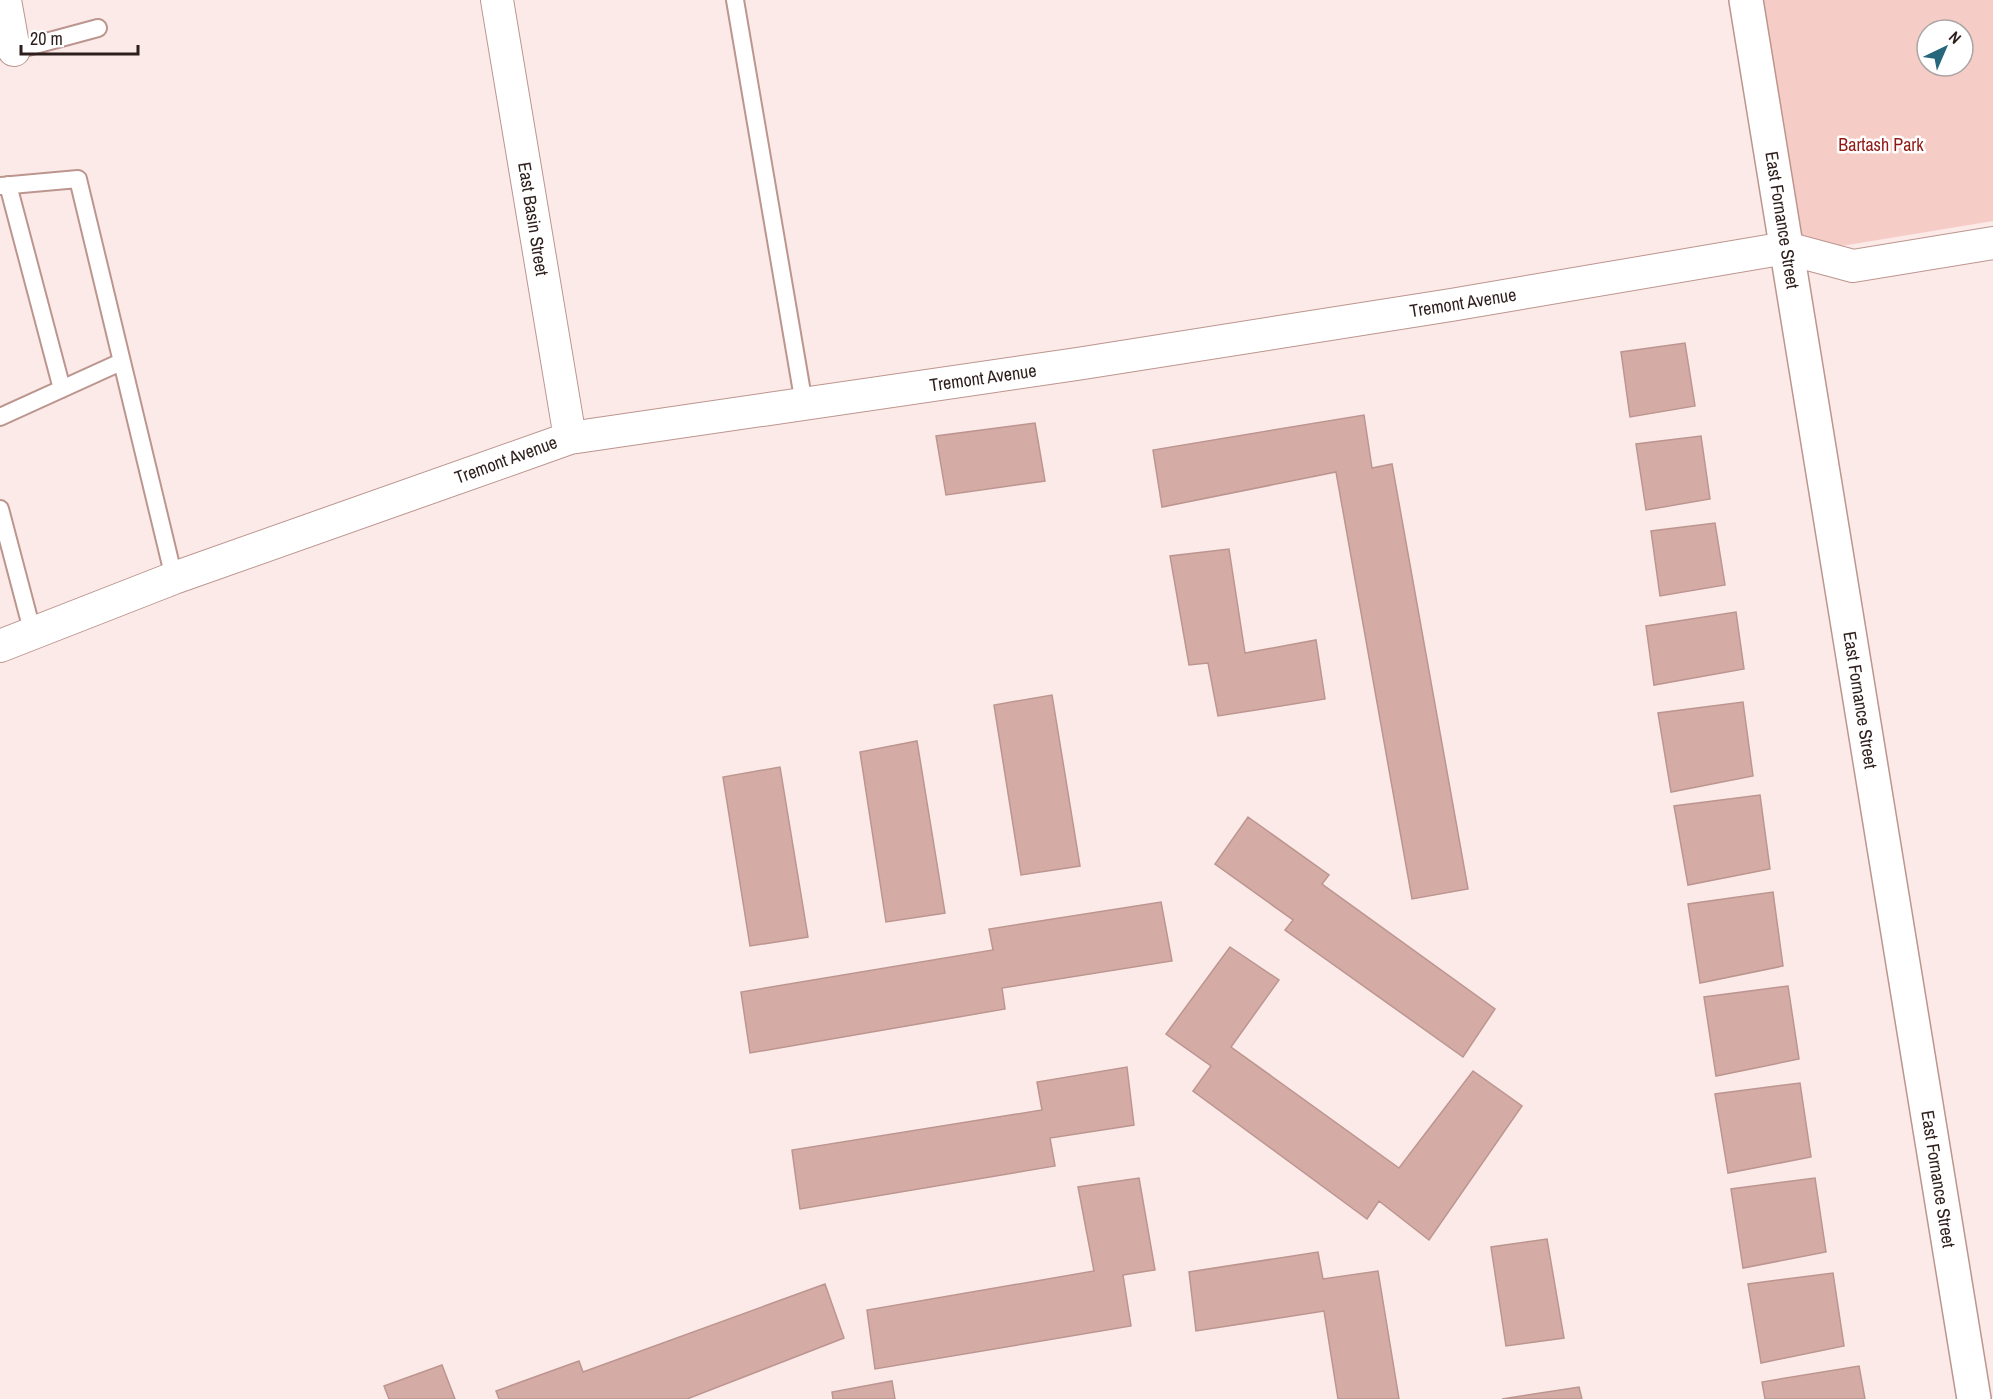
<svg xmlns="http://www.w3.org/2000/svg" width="1993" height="1399" viewBox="0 0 1993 1399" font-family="'Archivo Narrow',sans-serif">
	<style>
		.green { fill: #f6cdc6; fill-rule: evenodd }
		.building { fill: #d4aca5; stroke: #bd9590; stroke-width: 1.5 }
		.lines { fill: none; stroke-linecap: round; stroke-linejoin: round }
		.service-casing { stroke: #bc958f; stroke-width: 20 }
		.minor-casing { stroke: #bc958f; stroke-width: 34 }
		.tertiary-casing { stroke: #bc958f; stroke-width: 36 }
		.service { stroke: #fff; stroke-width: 16 }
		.minor { stroke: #fff; stroke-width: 32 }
		.tertiary { stroke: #fff; stroke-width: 33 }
		.labels { text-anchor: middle; stroke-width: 5; stroke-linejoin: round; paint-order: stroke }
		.park-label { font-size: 18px; fill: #901a15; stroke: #fff }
		.street-label { font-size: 18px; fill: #2e1f1d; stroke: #fff }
	</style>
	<rect width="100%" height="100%" fill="#fbeae7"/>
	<!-- green -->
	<path class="green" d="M1762,0H1993V221L1805,252ZM1927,30H1963V66H1927Z"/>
	<!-- building -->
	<path class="building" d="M1685,343L1695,406L1630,417L1621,352Z
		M1364,415L1372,468L1392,464L1468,889L1412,899L1336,472L1162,507L1153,450Z
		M1035,423L1045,481L946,495L936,436Z
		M1701,436L1710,499L1646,510L1636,444Z
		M1715,523L1725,585L1660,596L1651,531Z
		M1229,549L1245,653L1316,640L1325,699L1218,716L1208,663L1189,665L1170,556Z
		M1736,612L1744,669L1654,685L1646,626Z
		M1052,695L1080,866L1021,875L994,705Z
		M1743,702L1753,776L1671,792L1658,713Z
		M917,741L945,913L886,922L860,752Z
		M780,767L808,937L750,946L723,777Z
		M1760,795L1770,869L1688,885L1674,806Z
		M1248,817L1329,875L1322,884L1495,1009L1463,1057L1285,930L1293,920L1215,864Z
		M1773,892L1783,966L1700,983L1688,904Z
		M1161,902L1172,961L1002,988L1005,1009L750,1053L741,992L993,950L989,929Z
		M1230,947L1279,980L1231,1047L1399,1168L1473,1071L1522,1106L1429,1240L1379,1201L1367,1219L1193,1091L1211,1066L1166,1034Z
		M1788,986L1799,1059L1716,1076L1704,997Z
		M1127,1067L1134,1125L1050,1138L1055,1166L800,1209L792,1150L1042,1110L1037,1082Z
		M1800,1083L1811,1157L1728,1173L1715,1094Z
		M1139,1178L1155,1270L1123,1275L1131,1326L875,1369L867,1310L1094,1271L1078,1187Z
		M1815,1178L1826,1252L1743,1268L1731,1189Z
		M1547,1239L1564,1338L1506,1346L1491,1247Z
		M1318,1252L1323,1279L1378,1271L1399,1399H1338L1324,1311L1196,1331L1189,1272Z
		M1833,1273L1844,1346L1761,1363L1748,1284Z
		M825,1284L844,1338L687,1399H499L496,1391L579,1361L583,1372Z
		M442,1365L455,1399H389L384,1386Z
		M1859,1366L1865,1399H1765L1762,1382Z
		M892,1381L895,1399H833L832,1392Z
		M1579,1387L1582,1399H1502Z"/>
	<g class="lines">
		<defs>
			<path id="service" d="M735,0L804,404
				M9,52L98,28
				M8,185L62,389
				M0,186L78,179L174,578
				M0,417L121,362
				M0,509L33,634"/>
			<path id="minor" d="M5,0L14,50
				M497,0L570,438
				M0,646L174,578L570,438L1077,364L1451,305L1786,248L1853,266L1993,243"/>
			<path id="tertiary" d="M1746,0L1974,1399"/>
		</defs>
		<!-- service casing -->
		<use href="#service" class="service-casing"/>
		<!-- minor casing -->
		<use href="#minor" class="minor-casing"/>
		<!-- tertiary casing -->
		<use href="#tertiary" class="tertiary-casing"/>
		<!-- service -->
		<use href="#service" class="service"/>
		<!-- minor -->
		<use href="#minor" class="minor"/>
		<!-- tertiary -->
		<use href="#tertiary" class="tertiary"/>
	</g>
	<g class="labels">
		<!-- park labels -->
		<g class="park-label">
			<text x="1881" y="151">Bartash Park</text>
		</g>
		<!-- street labels -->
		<g class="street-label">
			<text transform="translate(533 219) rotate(81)" y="6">East Basin Street</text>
			<text transform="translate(1782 220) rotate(81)" y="6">East Fornance Street</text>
			<text transform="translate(1463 303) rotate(-9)" y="6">Tremont Avenue</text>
			<text transform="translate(983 378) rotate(-8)" y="6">Tremont Avenue</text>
			<text transform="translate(506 460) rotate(-20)" y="6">Tremont Avenue</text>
			<text transform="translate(1860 700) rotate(81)" y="6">East Fornance Street</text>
			<text transform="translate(1938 1179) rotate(81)" y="6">East Fornance Street</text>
		</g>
	</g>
	<!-- north arrow -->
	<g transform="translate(1945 48) rotate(44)"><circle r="28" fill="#ffffff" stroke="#aba5a5" stroke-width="1.5"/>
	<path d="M0-4.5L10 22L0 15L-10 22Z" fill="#26677b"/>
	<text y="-9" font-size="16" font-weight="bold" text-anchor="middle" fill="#2e1f1d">N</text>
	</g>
	<!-- scale -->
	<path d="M21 45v9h117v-9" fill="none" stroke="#2e1f1d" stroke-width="3"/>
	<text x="30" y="45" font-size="18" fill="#2e1f1d" stroke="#ffffff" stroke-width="4.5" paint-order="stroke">20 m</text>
</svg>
